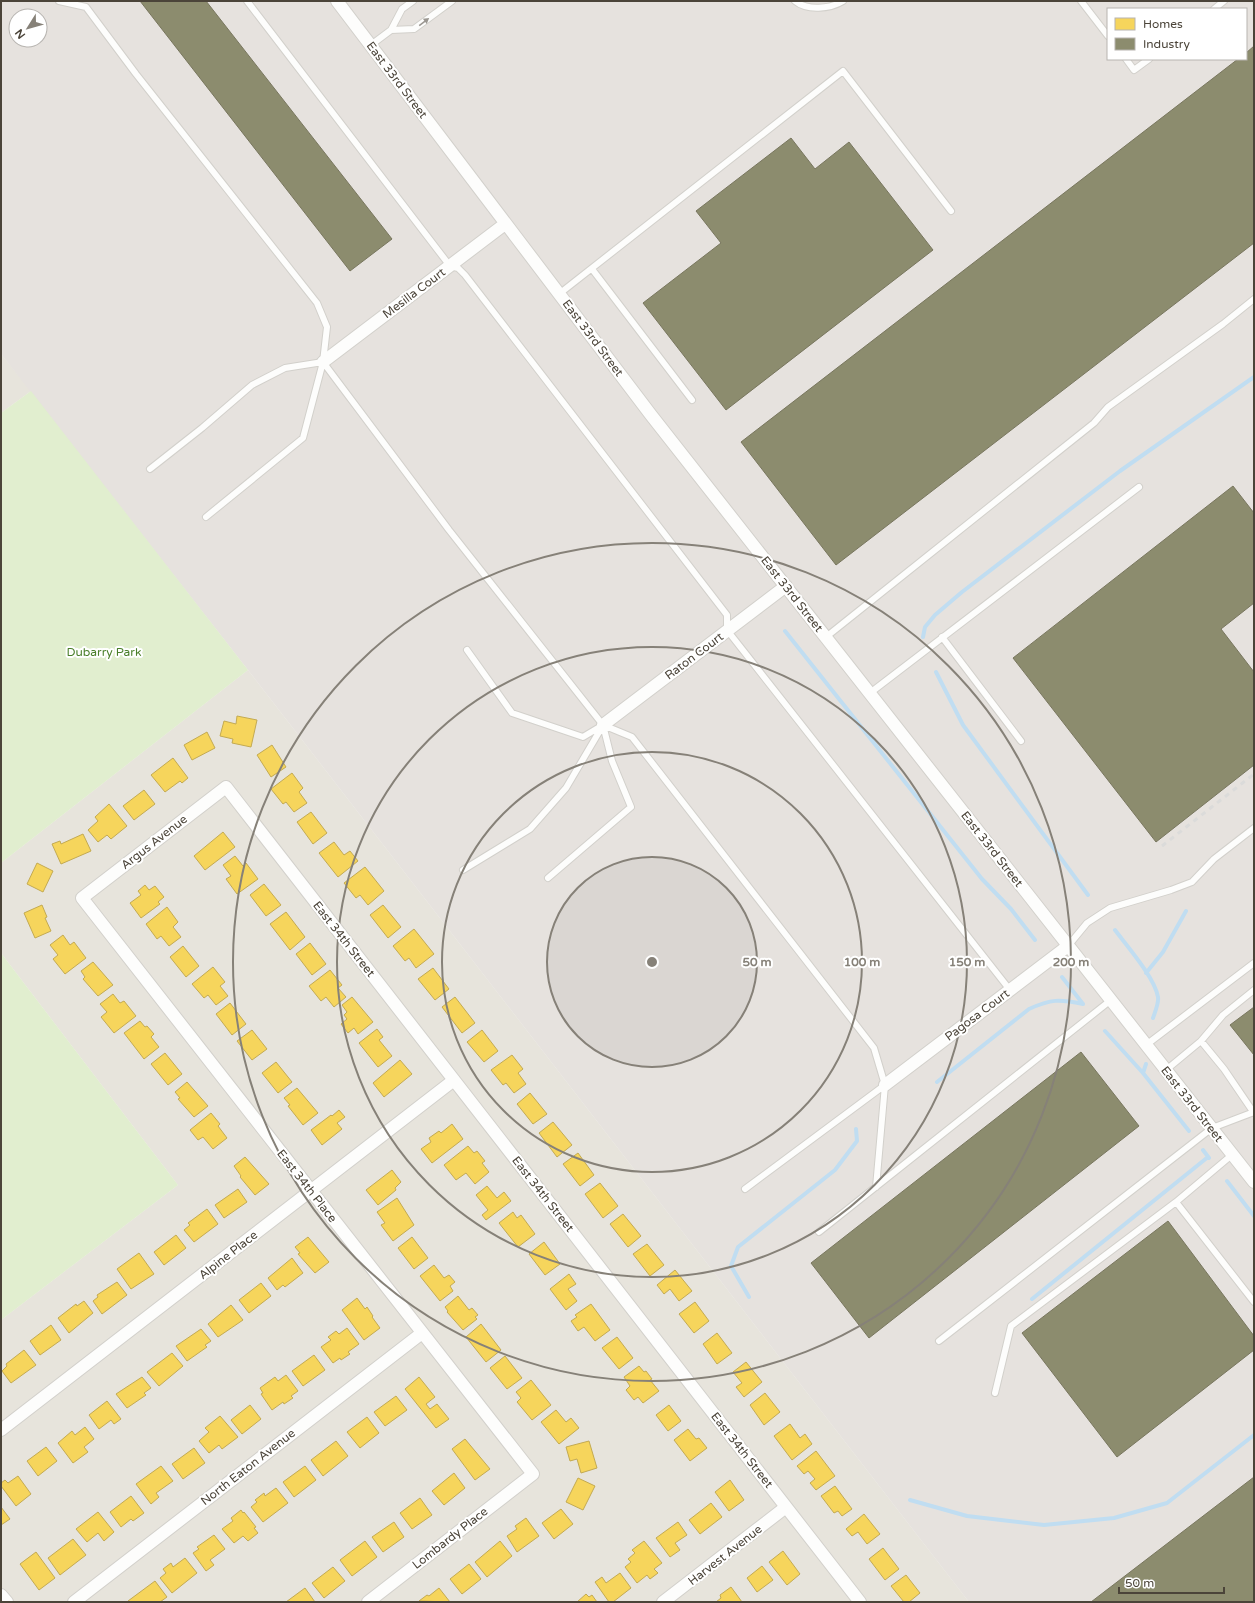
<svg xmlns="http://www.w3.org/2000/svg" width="1255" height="1603" viewBox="0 0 1255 1603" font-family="'Varela Round',sans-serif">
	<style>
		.residential { fill: #e7e4dc }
		.industrial { fill: #e6e2de; fill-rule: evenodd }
		.green { fill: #e1eecf }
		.homes { fill: #f6d55c; stroke: #c3aa52 }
		.industry { fill: #8c8c6e; stroke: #78765e }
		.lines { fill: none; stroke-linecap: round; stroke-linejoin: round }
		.stream { stroke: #c0ddf1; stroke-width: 4 }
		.service-casing { stroke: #d2d0cb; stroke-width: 8 }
		.minor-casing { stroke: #d2d0cb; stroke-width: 14 }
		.service { stroke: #fdfdfc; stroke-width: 6 }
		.minor { stroke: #fdfdfc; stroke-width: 12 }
		.rail { stroke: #dbdbda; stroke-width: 3; stroke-dasharray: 5 5; stroke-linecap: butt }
		.oneway { fill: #9b9791 }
		.ring { fill: none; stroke: #868178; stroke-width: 2 }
		.labels { text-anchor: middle; stroke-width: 4; stroke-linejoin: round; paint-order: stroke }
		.street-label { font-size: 12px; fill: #4b4439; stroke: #fff }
		.park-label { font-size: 12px; fill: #4a7f2a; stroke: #fff }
		.centre { fill: #868178; stroke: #fff; stroke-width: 2 }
		.ring-label { font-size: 12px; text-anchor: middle; font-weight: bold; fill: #868178; stroke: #fff; stroke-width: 4; stroke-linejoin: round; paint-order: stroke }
	</style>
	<rect width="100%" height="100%" fill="#f4f2ee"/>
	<!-- residential -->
	<path class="residential" d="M1,354L31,391L1,413Z
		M248,670L969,1602H1V1320L178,1185L1,953V863Z"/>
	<!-- industrial -->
	<path class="industrial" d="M1,1H1254V1602H969L248,670L1,354ZM1108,9H1246V59H1108ZM16,16H40V40H16Z"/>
	<!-- green -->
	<path class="green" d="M31,391L248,670L1,863V413Z
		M1,953L178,1185L1,1320Z"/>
	<!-- homes -->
	<path class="homes" d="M237,716L257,720L251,747L232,743L233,739L220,736L224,721L236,724Z
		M207,732L215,748L192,760L184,745Z
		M272,745L286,767L271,777L257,755Z
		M173,758L188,778L182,783L180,781L165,792L151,775Z
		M292,773L303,788L299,792L307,803L294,812L286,802L283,804L271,789Z
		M144,790L155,804L134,820L123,806Z
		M109,804L127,826L111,839L107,835L98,842L88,830L98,821L95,817Z
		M311,812L327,833L313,844L297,822Z
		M223,832L235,847L205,870L194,856Z
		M83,834L91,851L61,864L52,844L60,841L61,844Z
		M334,842L344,855L350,851L358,861L338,877L319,853Z
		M235,856L243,866L246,863L258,879L237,894L226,879L231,876L223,865Z
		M37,863L53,871L43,892L27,884Z
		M365,867L384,891L368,905L360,895L356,898L344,883Z
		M264,884L281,905L266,916L250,895Z
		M145,885L149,890L155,886L164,897L158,902L160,904L141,918L130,903L141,895L138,891Z
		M42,905L47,917L45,918L51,931L35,938L24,913Z
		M383,905L401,927L388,938L370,915Z
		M167,907L178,922L173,927L181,937L169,946L161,936L157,939L146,924Z
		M286,912L305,937L290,950L270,924Z
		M414,929L434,954L416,968L409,958L405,961L393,946Z
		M63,935L70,945L74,942L86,958L65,974L53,959L58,955L50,945Z
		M310,943L326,964L312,975L296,954Z
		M183,946L199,966L186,977L170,957Z
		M93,962L113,985L98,996L83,979L85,977L81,971Z
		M213,967L225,982L220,986L228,996L216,1005L208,995L204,998L192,984Z
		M433,968L449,989L435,1000L418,979Z
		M330,970L342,985L338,988L346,997L334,1007L326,997L321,1001L309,986Z
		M113,994L120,1003L124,1001L136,1016L114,1033L101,1017L107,1012L100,1004Z
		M352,997L373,1022L358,1034L354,1028L348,1033L341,1024L347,1019L344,1015L347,1012L342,1005Z
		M455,997L475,1023L462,1033L442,1007Z
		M230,1003L246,1024L232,1035L216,1014Z
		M140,1021L145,1027L147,1026L154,1034L151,1037L159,1047L144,1059L124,1033Z
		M377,1029L383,1037L379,1040L392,1056L378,1067L359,1043Z
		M252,1030L267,1049L252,1060L237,1041Z
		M482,1030L498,1051L484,1062L467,1042Z
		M165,1053L182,1074L168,1085L151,1064Z
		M512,1055L523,1069L518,1073L526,1084L514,1093L506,1083L503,1085L491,1070Z
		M400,1060L412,1074L384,1097L373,1083Z
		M276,1062L292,1082L278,1093L262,1073Z
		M187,1082L208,1106L194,1117L178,1099L180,1098L175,1092Z
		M297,1088L318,1113L303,1125L288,1106L290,1105L284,1098Z
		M530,1093L547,1114L533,1124L517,1104Z
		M339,1110L345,1117L337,1123L342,1129L322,1145L311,1130L331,1115L332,1116Z
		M211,1113L220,1124L218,1126L227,1138L213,1149L203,1137L198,1140L190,1130Z
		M553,1122L572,1145L557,1157L539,1133Z
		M452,1124L463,1139L432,1163L421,1149L431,1142L429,1138L439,1131L441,1133Z
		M468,1146L474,1153L477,1151L485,1161L482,1163L489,1172L475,1184L466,1173L456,1180L444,1165Z
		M578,1153L594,1175L580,1186L563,1164Z
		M245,1157L269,1184L255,1195L240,1177L241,1176L234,1166Z
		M392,1170L401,1182L395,1188L396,1190L378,1205L366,1190Z
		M600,1183L618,1206L603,1218L585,1194Z
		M487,1186L497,1198L504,1192L511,1201L486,1220L482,1215L488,1210L476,1195Z
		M238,1189L247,1202L224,1218L215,1205Z
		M397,1198L414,1225L393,1241L381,1225L385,1223L377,1212Z
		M207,1209L218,1224L194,1242L184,1230L190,1225L188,1223Z
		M513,1212L517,1218L521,1215L535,1234L518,1247L499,1223Z
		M623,1214L641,1236L628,1247L610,1224Z
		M176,1235L186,1248L164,1265L154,1252Z
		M308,1237L329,1262L315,1273L298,1254L300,1253L295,1247Z
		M412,1237L428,1258L414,1269L398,1248Z
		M544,1242L560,1264L545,1275L529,1254Z
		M647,1244L664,1265L650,1276L633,1254Z
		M139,1253L154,1274L131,1289L117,1269Z
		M292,1258L303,1273L285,1287L283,1285L277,1290L268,1278Z
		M434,1265L444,1278L449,1275L455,1282L450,1286L453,1291L440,1301L420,1276Z
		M675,1270L692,1291L679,1301L670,1289L664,1294L657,1285Z
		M569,1274L576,1284L568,1289L577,1301L566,1310L550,1289Z
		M117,1282L127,1295L102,1314L93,1301L98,1297L97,1295Z
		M261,1283L271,1296L249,1313L239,1300Z
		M458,1296L469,1310L472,1308L478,1315L475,1317L477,1319L463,1330L447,1312L448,1311L445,1307Z
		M357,1298L365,1309L367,1307L373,1316L372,1317L380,1328L364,1340L342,1310Z
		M84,1301L93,1313L69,1333L58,1318L76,1304L77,1306Z
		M695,1302L709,1321L694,1333L679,1314Z
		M591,1304L610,1330L595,1341L584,1327L578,1331L571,1321L577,1317L575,1315Z
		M231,1305L243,1320L218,1337L208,1324Z
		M481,1324L501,1350L486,1362L466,1337Z
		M51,1325L61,1340L40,1355L30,1341Z
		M347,1328L359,1344L348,1352L350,1354L341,1360L340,1358L333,1363L321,1347L331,1340L328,1337L336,1331L339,1334Z
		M201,1329L211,1341L205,1345L207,1347L187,1361L176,1346Z
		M717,1333L732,1353L717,1364L703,1344Z
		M617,1337L633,1358L619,1369L602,1348Z
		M24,1350L36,1365L11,1383L2,1371L7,1366L6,1364Z
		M172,1353L183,1366L159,1386L147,1372Z
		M314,1355L325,1370L303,1386L292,1371Z
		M505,1356L522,1378L507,1389L490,1368Z
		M746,1362L762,1382L744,1397L736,1387L742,1383L733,1372Z
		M639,1366L644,1372L646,1371L652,1379L650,1380L659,1391L643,1403L638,1397L634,1400L626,1390L630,1386L624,1377Z
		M286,1375L298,1391L291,1396L293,1398L284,1404L283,1402L272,1410L261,1394L263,1393L260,1388L275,1377L278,1381Z
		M142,1377L151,1388L144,1393L146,1395L127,1408L116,1394Z
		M419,1377L435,1397L426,1404L430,1409L437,1404L449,1419L436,1428L405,1389Z
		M531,1380L551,1405L532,1420L517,1402L521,1398L516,1392Z
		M765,1393L780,1412L764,1425L750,1405Z
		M396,1396L407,1410L385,1426L374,1412Z
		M107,1401L121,1419L114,1424L111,1420L99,1429L89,1415Z
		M250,1405L261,1419L242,1434L231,1420Z
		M669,1405L681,1421L668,1431L656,1415Z
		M556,1410L566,1422L571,1418L579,1428L559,1444L541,1422Z
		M220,1416L238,1437L222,1449L219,1445L209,1453L199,1441L209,1432L205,1428Z
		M367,1417L379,1433L360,1448L347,1432Z
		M790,1424L800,1438L805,1434L812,1444L792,1460L774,1436Z
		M85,1427L94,1439L84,1447L88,1452L73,1463L58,1443L72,1431L75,1435Z
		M688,1429L696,1439L699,1438L707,1448L690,1461L674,1440Z
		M465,1439L490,1469L475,1480L452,1449Z
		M336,1441L348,1456L323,1476L311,1460Z
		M589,1441L597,1468L581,1473L577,1459L570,1461L566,1447Z
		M46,1447L57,1461L38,1476L27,1461Z
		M194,1448L205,1463L183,1479L172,1464Z
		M816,1451L835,1476L816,1490L810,1483L815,1479L808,1471L804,1474L797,1466Z
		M161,1466L173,1481L156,1493L159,1497L151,1504L136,1484Z
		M305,1466L316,1480L294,1497L283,1482Z
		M454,1473L465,1488L444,1505L432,1491Z
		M18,1476L31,1494L16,1506L1,1486V1483L5,1480L8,1483Z
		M578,1478L595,1486L583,1510L566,1502Z
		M730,1480L744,1500L729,1511L715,1492Z
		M835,1486L852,1509L842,1516L838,1511L834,1513L821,1496Z
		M276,1488L288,1503L263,1522L251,1507L257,1502L255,1500L264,1493L265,1496Z
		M131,1496L144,1513L133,1521L131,1519L121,1527L110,1512Z
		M420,1498L432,1515L412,1529L400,1513Z
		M711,1503L722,1517L700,1534L689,1520Z
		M1,1507L10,1519L1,1525Z
		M561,1509L573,1524L554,1539L542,1523Z
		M241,1510L243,1513L244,1512L256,1527L254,1528L258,1533L248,1541L243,1536L234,1543L222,1529L233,1521L231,1518Z
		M98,1512L114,1532L104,1541L98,1533L87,1542L76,1529Z
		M864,1514L880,1534L867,1544L858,1532L852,1536L846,1529Z
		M526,1518L539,1536L517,1552L507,1536L517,1529L515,1526Z
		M394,1522L404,1537L383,1552L372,1537Z
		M678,1522L687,1535L675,1543L680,1550L670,1557L656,1538Z
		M214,1535L225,1549L210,1560L214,1565L206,1571L193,1553L199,1549L197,1547Z
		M73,1539L86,1555L60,1575L48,1558Z
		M365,1541L377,1557L352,1576L340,1560Z
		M500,1541L512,1556L487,1577L475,1562Z
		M644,1541L662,1563L654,1569L658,1573L650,1579L647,1575L637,1583L625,1567L631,1562L628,1559L635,1553L632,1550Z
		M883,1548L899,1569L885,1580L869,1559Z
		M783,1551L800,1574L787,1585L769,1562Z
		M36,1552L55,1578L39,1590L20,1564Z
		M185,1558L197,1573L172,1593L160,1578L166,1573L163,1569L171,1563L173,1567Z
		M469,1564L481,1579L462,1594L450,1579Z
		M762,1566L773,1580L757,1592L747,1578Z
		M333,1567L345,1581L324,1598L312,1583Z
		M620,1573L631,1588L613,1602H609L595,1582L602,1577L606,1583Z
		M906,1575L920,1593L909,1602H904L891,1586Z
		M155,1581L167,1597L160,1602H129L128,1601Z
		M731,1587L742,1602H716L721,1598L720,1595Z
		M305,1588L315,1602H286Z
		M439,1588L450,1602L419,1601L427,1595L429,1596Z
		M586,1594L589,1597L592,1595L597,1602H577Z"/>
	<!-- industry -->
	<path class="industry" d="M140,1H206L392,239L350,271Z
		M1254,46V243L836,565L741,442L1238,59H1246V53Z
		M791,138L815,169L849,142L933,250L726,410L643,303L721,243L696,211Z
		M1233,486L1254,513V603L1221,629L1254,672V765L1156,842L1013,658Z
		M1254,1007V1055L1230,1025Z
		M1081,1052L1139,1126L869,1338L811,1263Z
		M1168,1221L1254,1336V1350L1117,1457L1022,1333Z
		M1254,1477V1602H1091Z"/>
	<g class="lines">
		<!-- stream -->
		<path class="stream" d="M785,631L982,879L1011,909L1035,940
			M923,637L925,627L935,615L962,592L1120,471L1254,377
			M936,672L963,725L1088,895
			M1115,930C1127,946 1155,978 1158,997C1159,1003 1155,1012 1153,1018
			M1146,973L1163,952L1186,911
			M1062,977L1083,1004
			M1105,1031L1143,1073
			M1146,1064L1143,1073L1189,1131
			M937,1082L1029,1009C1051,999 1059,999 1083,1004
			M1203,1150L1209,1158
			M1227,1181L1254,1216
			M749,1297L731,1266L738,1247L835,1170L857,1141L856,1129
			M1032,1299L1208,1157
			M910,1500L967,1516L1044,1525L1114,1518L1167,1503L1254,1435"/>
		<defs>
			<path id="service" d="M59,1L86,7L136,74L317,303L327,327L323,362L303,438L206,517
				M247,1L450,266L458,268L465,275L727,615V630L1010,990
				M795,1C807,11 830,9 843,1
				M1081,1L1108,36
				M1214,9L1224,1
				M391,30L414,29L452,1
				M371,45L391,30L402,9L413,1
				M1126,59L1134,70L1149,59
				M592,269L692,400
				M559,294L843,71L951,211
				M323,362L449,530L603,725L583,737L512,713L467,650
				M150,469L202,428L252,385L285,368L323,362
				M826,637L1094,423L1108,407L1223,324L1254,299
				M942,637L1021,741
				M870,693L1139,487
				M603,725L632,737L874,1048L885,1085L876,1187
				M463,870L530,829L566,788L602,727
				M548,878L631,807L612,761L603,725
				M1068,946L1087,923L1110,908L1171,890L1192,882L1214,859L1254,828
				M1201,1041L1223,1015L1254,990
				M1146,1045L1254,963
				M1166,1070L1201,1041L1224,1069L1254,1113
				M745,1189L885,1085
				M1176,1202L1254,1302
				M819,1232L1111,1000
				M939,1341L1212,1128L1254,1112
				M995,1393L1011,1326L1176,1202L1233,1154"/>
			<path id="minor" d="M337,1L651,415L1254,1182
				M323,362L505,224
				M603,725L786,586
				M885,1085L1068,946
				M1,1430L454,1080
				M1,1595L7,1602
				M74,1602L422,1333
				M368,1602L533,1474L82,898L226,787L860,1602
				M663,1602L786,1507"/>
		</defs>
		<!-- service casing -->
		<use href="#service" class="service-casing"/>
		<!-- minor casing -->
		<use href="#minor" class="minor-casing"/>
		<!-- service -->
		<use href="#service" class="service"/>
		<!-- minor -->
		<use href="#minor" class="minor"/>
		<!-- rail -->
		<path class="rail" d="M1162,846L1254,774"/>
	</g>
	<!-- one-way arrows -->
	<defs><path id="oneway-solid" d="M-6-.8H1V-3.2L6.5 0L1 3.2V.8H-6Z"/></defs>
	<use class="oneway" href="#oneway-solid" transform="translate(424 22) rotate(-37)"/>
	<!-- distance rings -->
	<circle cx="652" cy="962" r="105" fill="#868178" fill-opacity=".12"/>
	<g class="ring">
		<circle cx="652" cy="962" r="105"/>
		<circle cx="652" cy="962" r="210"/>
		<circle cx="652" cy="962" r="315"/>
		<circle cx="652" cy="962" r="419"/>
	</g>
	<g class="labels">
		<!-- street labels -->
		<g class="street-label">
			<text transform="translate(397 80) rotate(53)" y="4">East 33rd Street</text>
			<text transform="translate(414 293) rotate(-37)" y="4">Mesilla Court</text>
			<text transform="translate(593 338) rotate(53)" y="4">East 33rd Street</text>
			<text transform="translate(792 594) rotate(52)" y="4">East 33rd Street</text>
			<text transform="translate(694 656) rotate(-37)" y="4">Raton Court</text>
			<text transform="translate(154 842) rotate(-38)" y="4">Argus Avenue</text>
			<text transform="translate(992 849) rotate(52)" y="4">East 33rd Street</text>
			<text transform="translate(344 939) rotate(52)" y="4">East 34th Street</text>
			<text transform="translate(977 1015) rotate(-37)" y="4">Pagosa Court</text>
			<text transform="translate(1192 1104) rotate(52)" y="4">East 33rd Street</text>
			<text transform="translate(307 1186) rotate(52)" y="4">East 34th Place</text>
			<text transform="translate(543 1194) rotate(52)" y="4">East 34th Street</text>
			<text transform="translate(228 1255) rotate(-38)" y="4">Alpine Place</text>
			<text transform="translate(742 1450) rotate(52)" y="4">East 34th Street</text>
			<text transform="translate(248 1467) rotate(-38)" y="4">North Eaton Avenue</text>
			<text transform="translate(450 1538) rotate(-38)" y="4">Lombardy Place</text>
			<text transform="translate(725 1555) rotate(-38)" y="4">Harvest Avenue</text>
		</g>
		<!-- park labels -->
		<g class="park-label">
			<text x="104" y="656">Dubarry Park</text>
		</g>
	</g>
	<circle cx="652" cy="962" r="6" class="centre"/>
	<g class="ring-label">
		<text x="757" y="966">50 m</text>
		<text x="862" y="966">100 m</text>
		<text x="967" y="966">150 m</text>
		<text x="1071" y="966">200 m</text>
	</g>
	<!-- border -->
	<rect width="1255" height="1603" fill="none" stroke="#4b4439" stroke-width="4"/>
	<!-- legend -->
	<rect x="1107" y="8" width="140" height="52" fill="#ffffff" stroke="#b7b4b0"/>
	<rect x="1115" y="18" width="20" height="12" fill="#f6d55c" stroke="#b7b4b0"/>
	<text x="1143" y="28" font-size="12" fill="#4b4439">Homes</text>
	<rect x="1115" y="38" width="20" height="12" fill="#8c8c6e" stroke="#b7b4b0"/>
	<text x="1143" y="48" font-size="12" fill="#4b4439">Industry</text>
	<!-- north arrow -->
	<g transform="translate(28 28) rotate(233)"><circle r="19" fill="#ffffff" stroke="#b7b4b0"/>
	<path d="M0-3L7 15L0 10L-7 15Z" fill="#868178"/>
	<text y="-6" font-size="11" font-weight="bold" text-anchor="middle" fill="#4b4439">N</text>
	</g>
	<!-- scale -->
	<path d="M1119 1587v6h105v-6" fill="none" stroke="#4b4439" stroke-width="2"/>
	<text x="1125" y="1587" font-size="12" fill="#4b4439" stroke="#ffffff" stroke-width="3" paint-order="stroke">50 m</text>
</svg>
